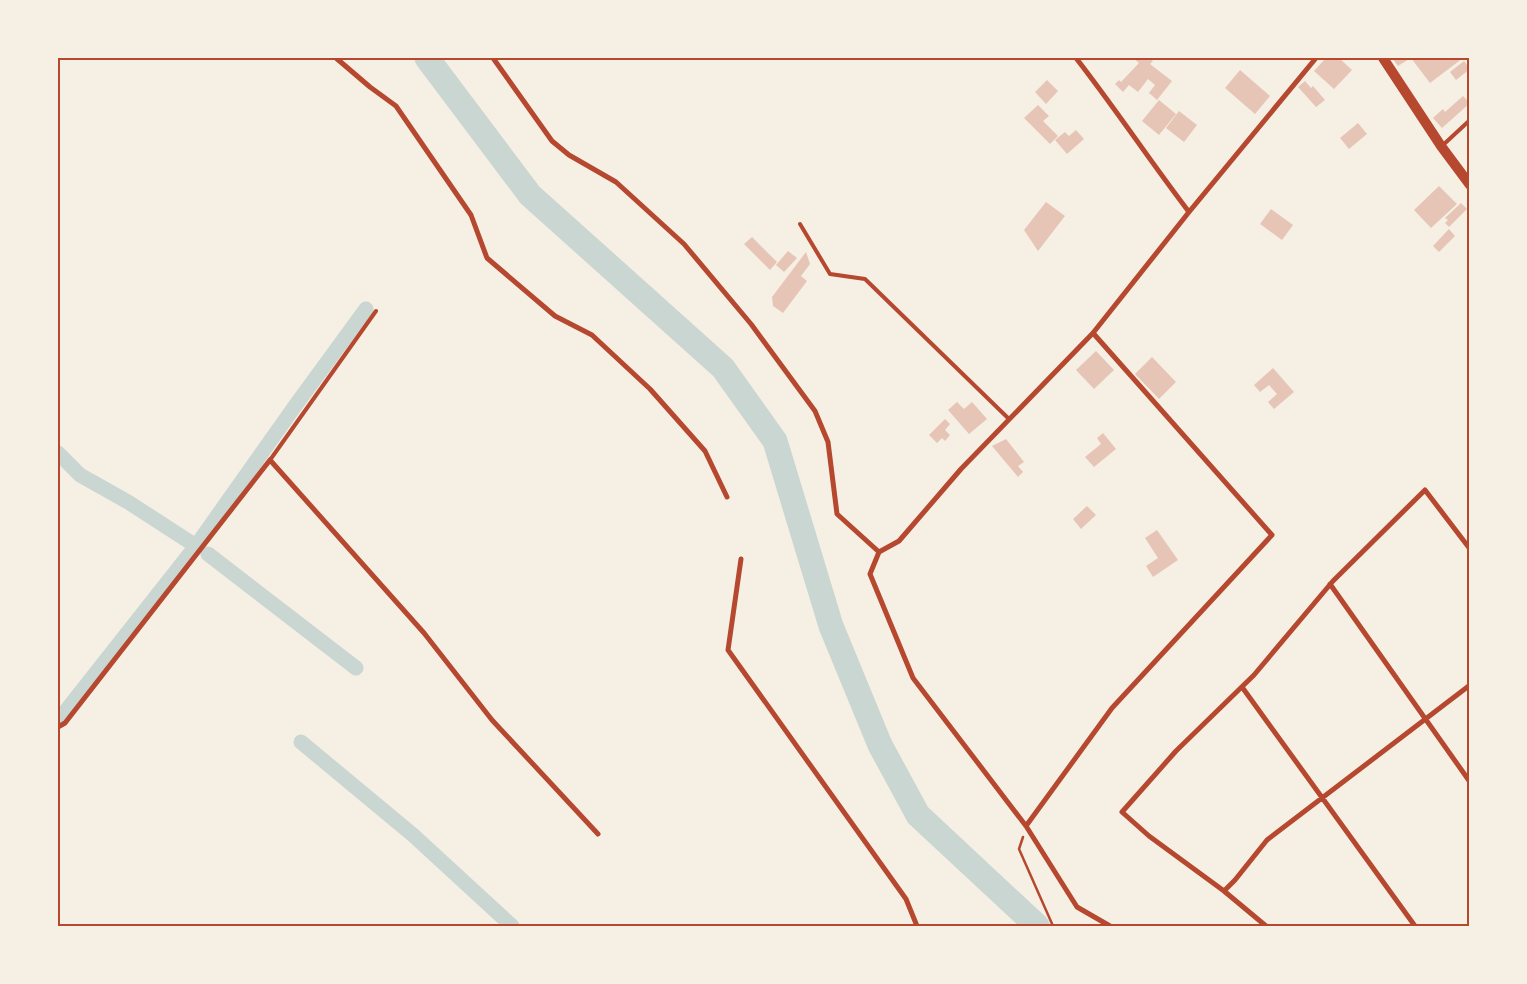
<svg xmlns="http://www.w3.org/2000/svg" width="1527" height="984" viewBox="0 0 1527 984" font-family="Commissioner,sans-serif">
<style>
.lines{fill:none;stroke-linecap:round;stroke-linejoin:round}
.canal{stroke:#c9d6d2;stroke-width:15}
.river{stroke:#c9d6d2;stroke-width:25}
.building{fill:#e6c5b7}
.path{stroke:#b5482f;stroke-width:2.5}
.service{stroke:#b5482f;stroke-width:4}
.minor{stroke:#b5482f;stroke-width:5}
.secondary{stroke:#b5482f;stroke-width:10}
.neatline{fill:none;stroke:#b5482f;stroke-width:2}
</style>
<rect width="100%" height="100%" fill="#f6efe4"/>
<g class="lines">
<path class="canal" d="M58 453 80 475 128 502 196 546
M208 554 356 668
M58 721 196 546 295 406 366 309
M301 742 413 835 512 926"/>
<path class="river" d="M427 58 530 195 723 368 775 441 831 626 880 745 918 815 1037 926"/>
</g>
<path class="building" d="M1133 58H1149L1153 61 1150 64 1172 81 1157 100 1149 93 1155 85 1148 79 1138 92 1129 85 1123 92 1115 84 1119 80 1121 82 1139 63Z
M1326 58H1339L1352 70 1334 89 1314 71Z
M1392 58H1408L1409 59 1398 66Z
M1411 58H1463L1430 83Z
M1464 61 1470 69 1456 80 1450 72Z
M1240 70 1270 96 1255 114 1225 88Z
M1047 80 1058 91 1046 104 1035 92Z
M1305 81 1311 88 1313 86 1325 100 1316 107 1298 87Z
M1463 96 1470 103 1442 128 1433 118 1443 109 1445 112Z
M1159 100 1176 114 1159 135 1142 121Z
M1038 105 1049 116 1043 121 1058 136 1050 144 1024 118Z
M1179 111 1197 125 1184 142 1166 128Z
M1358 123 1367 134 1349 149 1340 138Z
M1076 130 1084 139 1067 154 1055 140 1065 132 1069 136Z
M1439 186 1457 204 1431 228 1414 210Z
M1046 202 1065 216 1038 251 1024 230Z
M1461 203 1467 209 1449 227 1445 223 1448 220 1445 218Z
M1271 209 1293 225 1282 240 1260 224Z
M1449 229 1455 236 1439 252 1433 246Z
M752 237 777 262 770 270 744 244Z
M788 251 797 258 784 272 776 265Z
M806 252 810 264 801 276 807 281 783 313 773 306 772 297Z
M1096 351 1114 370 1094 389 1076 370Z
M1152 357 1176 382 1159 399 1135 374Z
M1273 368 1294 392 1274 409 1268 402 1277 394 1269 385 1260 392 1254 385Z
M957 402 964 409 972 402 987 419 969 434 948 410Z
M945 419 950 424 945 430 950 435 945 441 942 438 937 443 929 435Z
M1103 433 1116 449 1094 467 1085 457 1101 444 1097 438Z
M1006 439 1024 462 1018 466 1023 472 1018 477 992 446Z
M1087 506 1096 515 1081 529 1073 519Z
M1157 530 1178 560 1153 577 1146 566 1158 558 1145 538Z"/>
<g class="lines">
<path class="path" d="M1023 837 1019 849 1053 926"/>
<path class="service" d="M1443 145 1470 120
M800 224 830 274 865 279 1009 419
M270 460 376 311"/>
<path class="minor" d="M336 58 370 87 396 106 471 215 487 258 555 316 592 335 650 389 705 451 727 497
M493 58 552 141 569 155 616 182 684 244 751 324 815 411 828 442 837 514 879 552 899 541 961 469 1093 333 1189 212 1316 58
M1076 58C1115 108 1150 161 1189 212
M879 552 870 574 913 678 1026 826 1077 907 1110 926
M741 559 728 650 906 899 917 926
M1330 584 1470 782
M1242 687 1415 926
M58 727 65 723 270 460 424 633 492 720 598 834
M1026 826 1112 708 1272 535 1093 333
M1224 891 1235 880 1267 840 1470 685
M1266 926 1224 891 1149 836 1122 812 1176 751 1254 675 1333 581 1425 490 1470 549"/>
<path class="secondary" d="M1383 58 1441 146 1470 185"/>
</g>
<rect width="1527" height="984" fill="none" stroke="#f6efe4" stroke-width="118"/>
<rect x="59" y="59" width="1409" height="866" class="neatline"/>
</svg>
